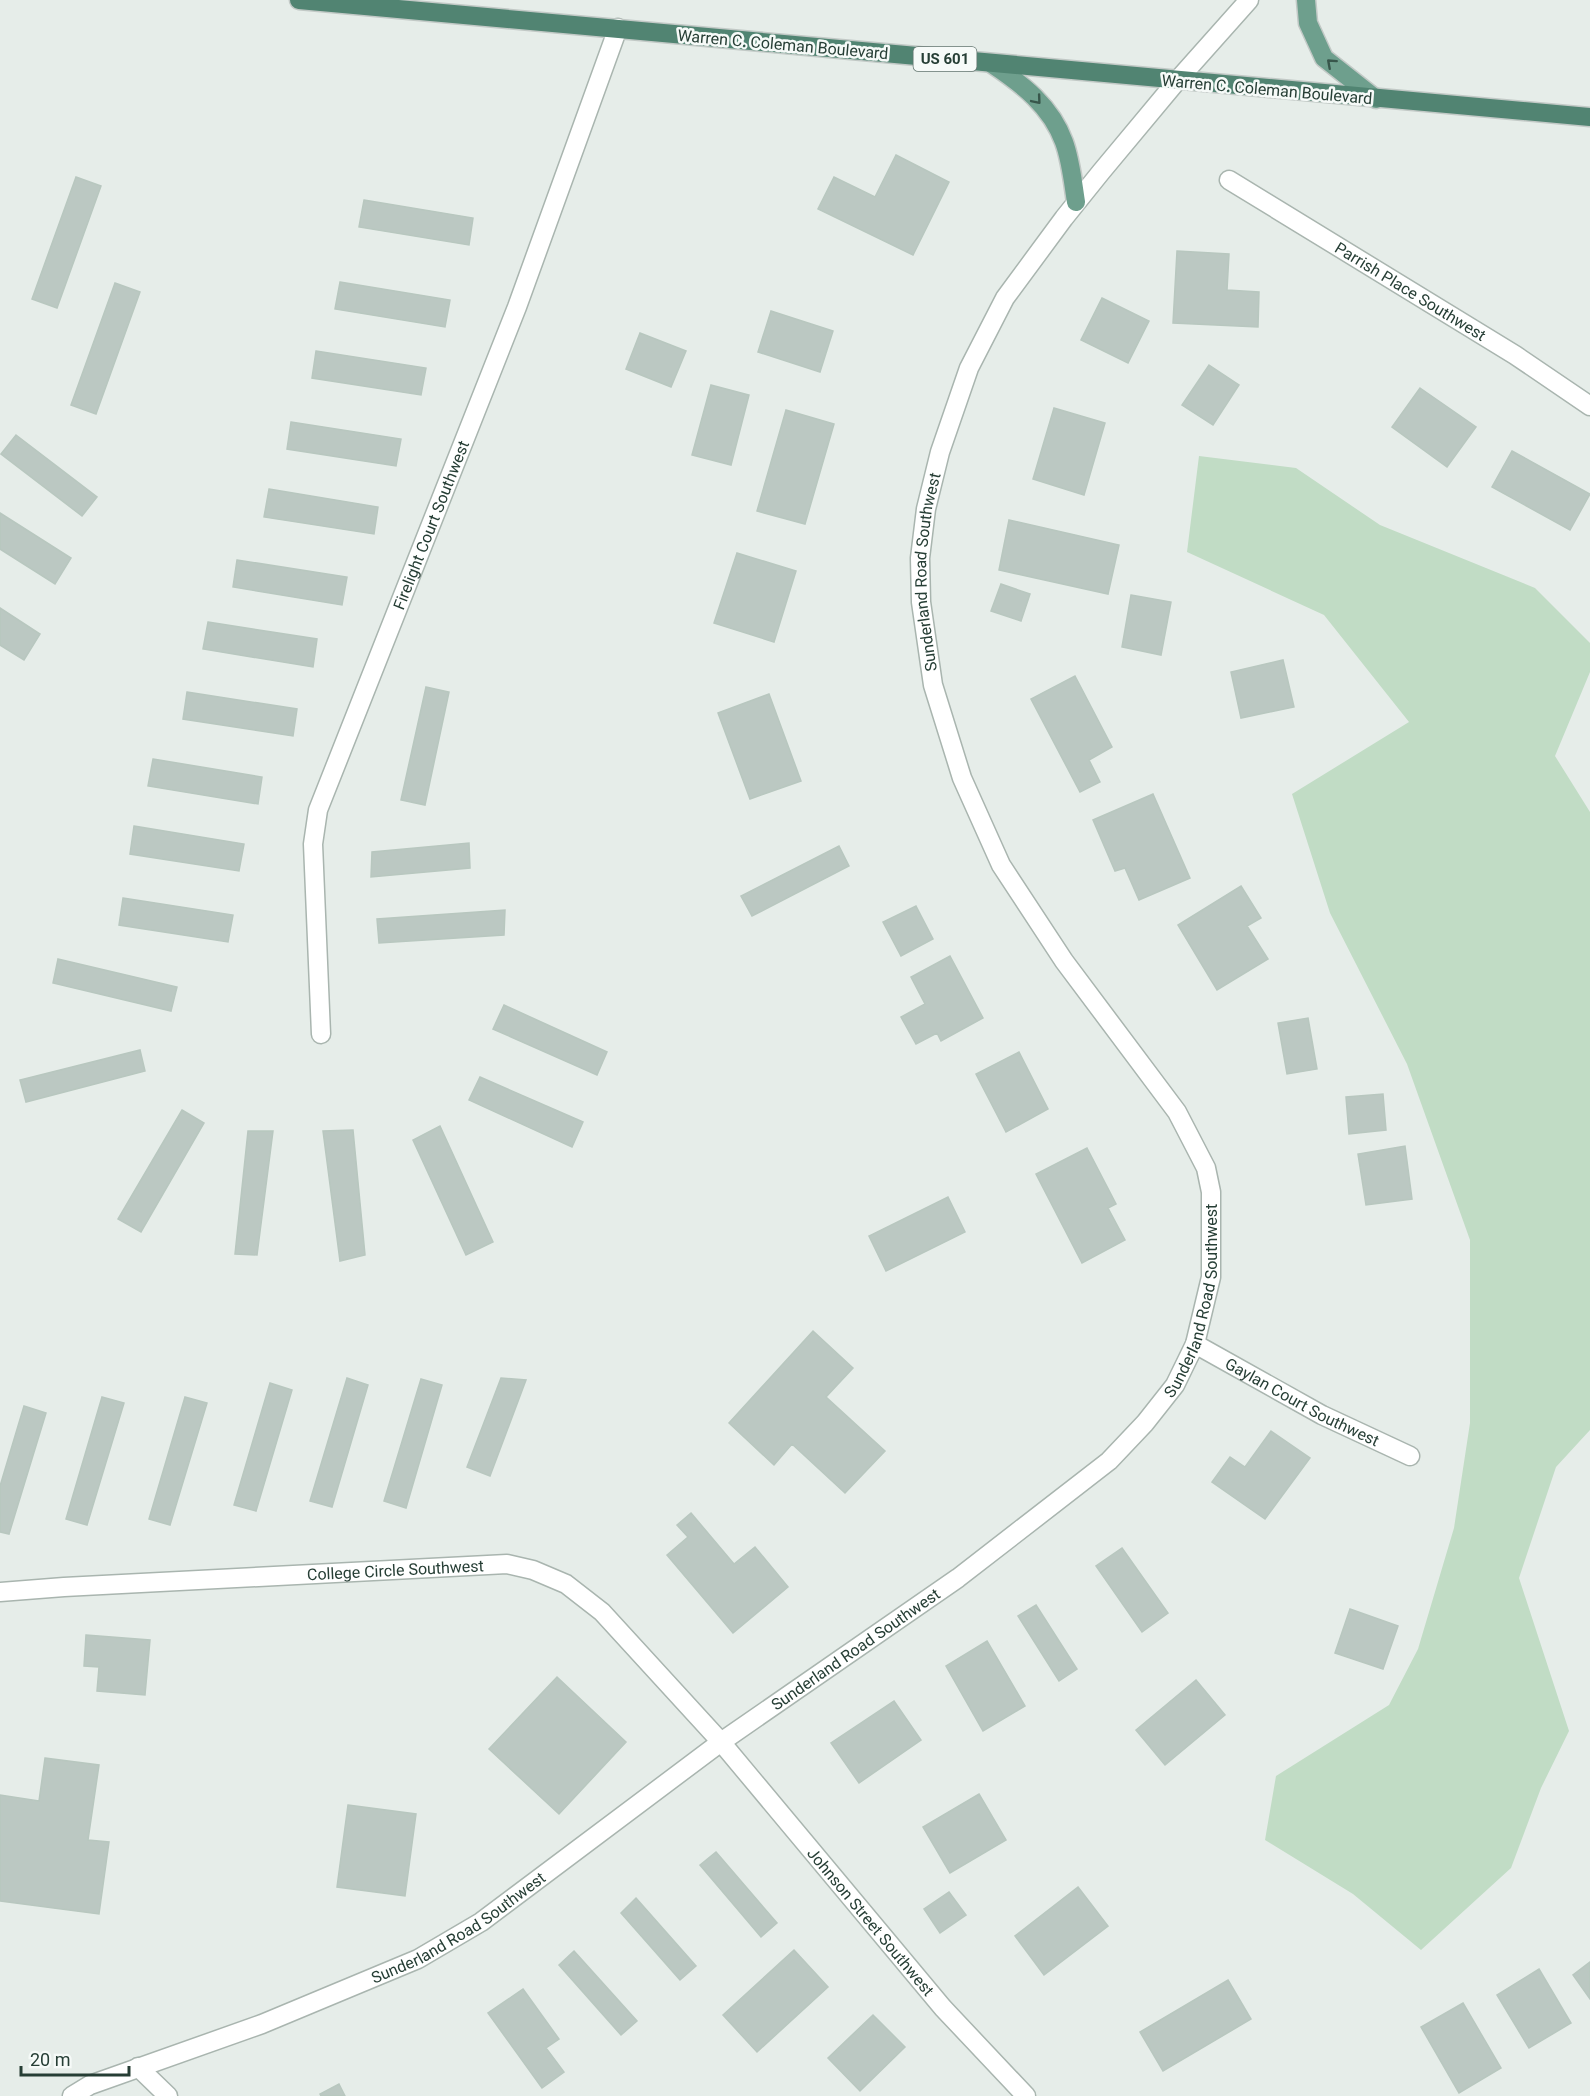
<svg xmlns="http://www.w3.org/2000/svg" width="1590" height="2096" viewBox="0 0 1590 2096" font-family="Roboto,sans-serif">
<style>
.green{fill:#c1dcc5}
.building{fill:#bbc8c2;stroke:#b8c7bf;stroke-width:1.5}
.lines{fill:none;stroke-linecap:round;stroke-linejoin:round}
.minor-casing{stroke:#a9b5af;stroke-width:21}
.primary-casing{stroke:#c2c9c6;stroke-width:21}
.trunk-casing{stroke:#c2c9c6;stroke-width:21}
.minor{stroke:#fff;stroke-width:18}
.primary{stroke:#6e9f8d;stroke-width:18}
.trunk{stroke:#518472;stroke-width:18}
.oneway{stroke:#38564b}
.labels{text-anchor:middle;stroke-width:5;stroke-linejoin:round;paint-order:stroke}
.shield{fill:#f6faf8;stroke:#647670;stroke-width:1.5}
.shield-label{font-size:15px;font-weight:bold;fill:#263e35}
.street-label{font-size:16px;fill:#263e35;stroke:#f6faf8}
</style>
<rect width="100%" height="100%" fill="#e6ede9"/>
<path class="green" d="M1199 456 1296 468 1380 525 1535 588 1590 643V672L1555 756 1590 812V1430L1556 1467 1519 1578 1569 1731 1541 1788 1511 1868 1421 1950 1353 1894 1265 1840 1276 1776 1389 1705 1418 1649 1454 1528 1470 1423V1240L1407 1064 1330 913 1292 794 1409 722 1324 615 1187 552Z"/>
<path class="building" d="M896 155 949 182 913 255 818 209 834 177 875 197Z
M76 177 101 186 57 308 32 299Z
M364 200 473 218 469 245 359 227Z
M1177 251 1229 254 1227 290 1259 292 1258 327 1173 323Z
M340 282 450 300 445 327 335 309Z
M115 283 140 292 96 414 71 405Z
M1102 298 1149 321 1128 363 1081 340Z
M771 311 833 331 820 372 758 352Z
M640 333 686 351 671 387 626 369Z
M316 351 426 368 421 395 312 378Z
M1209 365 1239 385 1213 425 1182 405Z
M711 385 749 395 731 465 692 455Z
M1420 388 1476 427 1447 467 1392 427Z
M1054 408 1105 423 1084 495 1033 479Z
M786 410 834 424 805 524 757 511Z
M291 422 401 439 396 466 287 449Z
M16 435 97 497 82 516 1 454Z
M1512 451 1590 494 1570 530 1492 487Z
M269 489 378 507 374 534 264 517Z
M0 513 71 558 55 584 0 549Z
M1009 520 1119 545 1108 594 999 570Z
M737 553 796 571 774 642 714 623Z
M237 560 347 577 342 605 233 587Z
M1001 584 1030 594 1021 621 991 611Z
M1131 595 1171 602 1161 655 1122 647Z
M0 608 40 634 24 660 0 645Z
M208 622 317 639 313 667 203 649Z
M1283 660 1294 707 1241 718 1231 672Z
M1075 676 1112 747 1089 760 1100 782 1080 792 1031 699Z
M426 687 449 692 425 805 401 800Z
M187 692 297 709 293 736 183 719Z
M769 694 801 781 750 799 718 713Z
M153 759 262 777 258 804 148 786Z
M1153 794 1190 878 1139 900 1125 868 1115 871 1093 820Z
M134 826 244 844 239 871 130 854Z
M469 843 470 868 371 877 372 852Z
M839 846 849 866 752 916 741 896Z
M1241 886 1261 918 1247 926 1268 959 1217 990 1178 925Z
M123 898 233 915 228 942 119 925Z
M916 906 933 939 901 956 883 922Z
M505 910 504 935 379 943 377 919Z
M950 956 983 1018 941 1041 937 1033 916 1044 901 1017 925 1004 911 977Z
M58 959 177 987 171 1011 53 983Z
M504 1005 607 1052 597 1075 493 1029Z
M1308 1018 1317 1069 1287 1074 1278 1023Z
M140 1050 145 1071 26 1102 20 1080Z
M1019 1052 1048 1109 1006 1132 976 1074Z
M480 1077 583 1122 572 1147 469 1100Z
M1383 1094 1386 1130 1349 1134 1346 1097Z
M182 1110 204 1123 141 1232 118 1219Z
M440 1126 493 1242 466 1255 413 1140Z
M353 1130 365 1255 340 1261 323 1131Z
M248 1131H273L257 1255 235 1254Z
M1405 1146 1412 1199 1366 1205 1358 1154Z
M1087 1148 1116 1204 1108 1208 1125 1240 1082 1263 1036 1174Z
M948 1197 965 1232 886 1271 869 1236Z
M813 1331 853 1368 826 1397 885 1451 845 1493 792 1444 774 1465 729 1423Z
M347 1378 368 1385 332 1507 310 1501Z
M501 1378 526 1380 490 1476 467 1467Z
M421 1379 442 1385 406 1508 384 1501Z
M270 1383 292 1390 256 1511 234 1505Z
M102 1397 124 1403 87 1525 66 1519Z
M185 1397 207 1403 170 1525 149 1519Z
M24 1406 46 1413 9 1534 0 1532V1486Z
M1271 1431 1310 1458 1265 1519 1212 1482 1230 1457 1245 1467Z
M691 1513 734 1564 755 1547 788 1587 733 1633 667 1555 688 1537 677 1525Z
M1122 1548 1168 1613 1142 1632 1096 1566Z
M1036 1605 1077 1669 1059 1681 1018 1616Z
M1350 1609 1398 1626 1383 1669 1335 1653Z
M86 1635 150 1640 145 1695 97 1691 99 1667 84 1666Z
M987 1641 1025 1706 983 1731 946 1666Z
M557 1677 626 1742 559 1814 489 1749Z
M1196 1680 1225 1715 1165 1765 1136 1730Z
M894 1701 921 1740 859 1783 831 1743Z
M45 1758 99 1765 88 1840 109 1842 99 1914 0 1901V1795L39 1801Z
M979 1794 1006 1840 950 1873 923 1827Z
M348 1805 416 1814 405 1896 337 1887Z
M716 1852 777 1923 761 1937 700 1865Z
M1078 1887 1108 1926 1044 1975 1015 1936Z
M949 1892 966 1915 940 1933 924 1909Z
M636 1898 696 1966 680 1980 621 1913Z
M794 1950 828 1987 757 2052 723 2015Z
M574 1951 637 2021 621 2035 559 1965Z
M1590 1962V1999L1573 1975Z
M1539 1969 1571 2023 1529 2048 1497 1995Z
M1228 1980 1251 2019 1163 2071 1140 2032Z
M523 1989 559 2039 546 2048 564 2072 542 2088 488 2013Z
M1463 2003 1501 2068 1459 2093 1421 2027Z
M873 2015 905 2047 860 2091 828 2058Z
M339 2084 345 2096H321L320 2094Z"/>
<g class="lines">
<g class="minor-casing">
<g id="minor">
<path id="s1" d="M1229 180 1515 355 1590 406"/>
<path id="s2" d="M321 1034 313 844 318 810 517 307 618 28"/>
<path id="s3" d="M1195 1344 1322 1415 1410 1456"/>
<path id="s4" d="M0 1592 64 1587 507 1564 533 1570 566 1584 602 1612 721 1742 943 2008 1026 2096"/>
<path d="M138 2067 168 2096"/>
<path id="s5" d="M72 2096 90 2085 262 2024 418 1959 481 1922 721 1742 958 1578 1109 1461 1145 1423 1175 1385 1195 1344 1211 1277V1192L1206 1168 1177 1112 1064 961 1001 865 962 778 933 685 921 602 920 558 926 509 940 452 969 368 1005 298 1064 218 1101 172 1176 82 1249 0"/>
</g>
</g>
<g class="primary-casing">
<path id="primary" d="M1306 0 1308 23 1324 58 1376 99
M992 64C1022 84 1051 106 1064 142 1071 161 1073 183 1076 202"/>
</g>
<g class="trunk-casing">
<path id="trunk" d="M299 0C730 38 1160 80 1590 117"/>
</g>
<use href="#minor" class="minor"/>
<use href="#primary" class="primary"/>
<use href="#trunk" class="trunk"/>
</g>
<defs><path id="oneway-chevron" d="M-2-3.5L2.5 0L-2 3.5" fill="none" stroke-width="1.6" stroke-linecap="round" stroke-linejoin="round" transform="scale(1.5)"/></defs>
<g class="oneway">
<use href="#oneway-chevron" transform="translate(1331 63) rotate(-138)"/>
<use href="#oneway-chevron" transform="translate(1037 100) rotate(50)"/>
</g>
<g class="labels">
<rect class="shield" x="913.5" y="47" width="63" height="24" rx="4.5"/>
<g class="shield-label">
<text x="945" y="64">US 601</text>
</g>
<g class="street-label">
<text transform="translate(783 44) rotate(5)" y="6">Warren C. Coleman Boulevard</text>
<text transform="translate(1267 89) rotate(5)" y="6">Warren C. Coleman Boulevard</text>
<text dy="6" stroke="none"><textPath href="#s1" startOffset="213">Parrish Place Southwest</textPath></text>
<text dy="6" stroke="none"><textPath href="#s2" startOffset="531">Firelight Court Southwest</textPath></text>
<text dy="6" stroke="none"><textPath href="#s5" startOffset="2223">Sunderland Road Southwest</textPath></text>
<text dy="6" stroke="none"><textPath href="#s5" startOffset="1413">Sunderland Road Southwest</textPath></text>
<text dy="6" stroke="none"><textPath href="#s3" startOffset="122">Gaylan Court Southwest</textPath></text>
<text dy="6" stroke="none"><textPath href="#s4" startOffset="396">College Circle Southwest</textPath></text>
<text dy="6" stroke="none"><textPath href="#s5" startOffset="909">Sunderland Road Southwest</textPath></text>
<text dy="6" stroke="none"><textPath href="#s4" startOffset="1026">Johnson Street Southwest</textPath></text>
<text dy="6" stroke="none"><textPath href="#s5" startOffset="423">Sunderland Road Southwest</textPath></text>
</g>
</g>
<path d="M21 2066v9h108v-9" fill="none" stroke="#263e35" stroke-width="3"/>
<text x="30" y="2066" font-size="18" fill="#263e35" stroke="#f6faf8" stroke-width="4.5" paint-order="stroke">20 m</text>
</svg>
